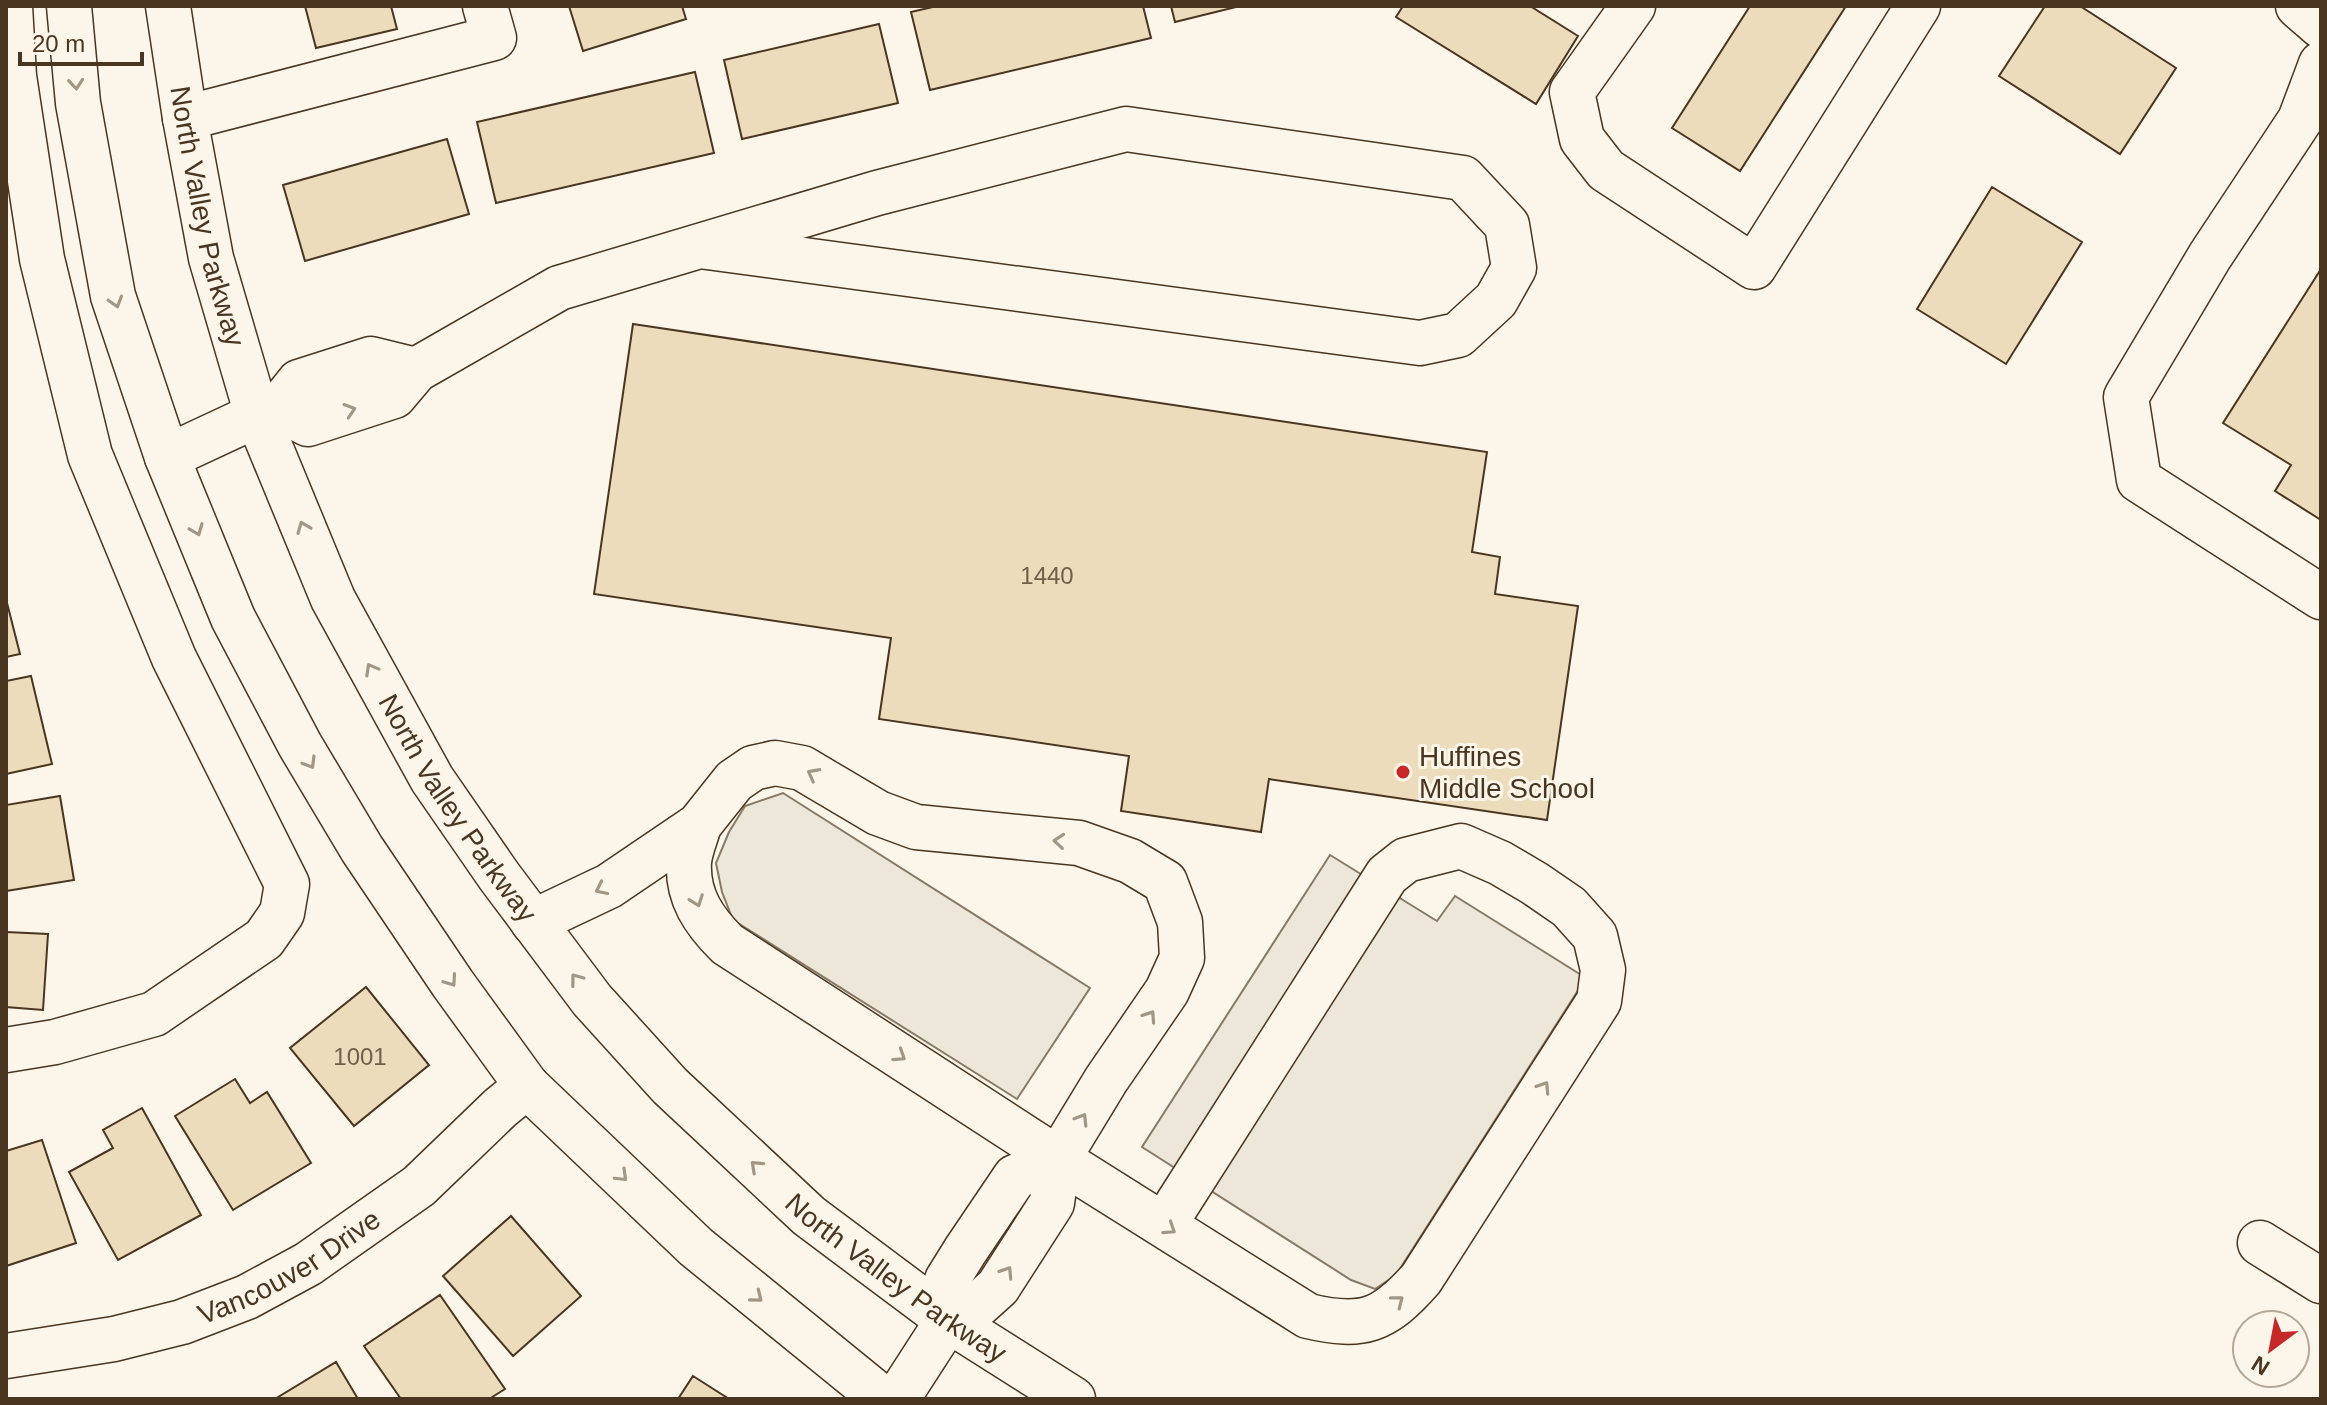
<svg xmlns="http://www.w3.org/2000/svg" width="2327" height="1405" viewBox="0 0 2327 1405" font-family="Helvetica,sans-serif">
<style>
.parking{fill:#ede7d9;stroke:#887966;stroke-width:2}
.building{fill:#ecdcbc;stroke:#4a3520;stroke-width:2}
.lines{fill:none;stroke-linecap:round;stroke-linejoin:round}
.minor-casing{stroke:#4a3520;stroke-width:47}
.minor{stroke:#fbf6e9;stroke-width:44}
.oneway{stroke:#a29684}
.poi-dot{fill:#c62828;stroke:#fbf6e9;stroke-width:3}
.labels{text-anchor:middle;stroke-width:6;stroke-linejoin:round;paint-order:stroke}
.number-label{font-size:24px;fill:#725f47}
.street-label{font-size:28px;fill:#4a3520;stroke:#fbf6e9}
.poi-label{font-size:28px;fill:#4a3520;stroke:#fbf6e9;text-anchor:start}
</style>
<rect width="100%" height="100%" fill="#fbf6e9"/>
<path class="parking" d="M783 793 1090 988 1017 1099 733 920 722 892 716 863 729 832 745 806Z
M1330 855 1437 921 1455 896 1586 978 1396 1275 1375 1289 1351 1280 1142 1147Z"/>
<path class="building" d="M305 6H391L397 29 316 48Z
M569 6H682L686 19 583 51Z
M937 6H1143L1151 38 930 90 911 12Z
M1171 6H1240L1175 22Z
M1403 6H1530L1578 36 1536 104 1396 17Z
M1750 6H1846L1740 171 1672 128Z
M2045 6H2080L2176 68 2120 154 1999 76Z
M879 24 898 103 742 139 724 60Z
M695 72 714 153 496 203 477 122Z
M447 139 469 214 305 261 283 185Z
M1992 187 2082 242 2006 364 1917 309Z
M2321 269V520L2275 491 2291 465 2223 423Z
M633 324 1487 452 1472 552 1500 557 1495 594 1578 606 1547 820 1269 779 1261 832 1121 811 1129 756 879 719 891 638 594 594Z
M6 599 20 654 6 657Z
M31 676 52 764 6 774V681Z
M60 796 74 880 6 891V805Z
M6 932 48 934 43 1010 6 1007Z
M366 987 429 1065 354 1126 290 1048Z
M235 1079 250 1103 267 1092 311 1163 233 1210 175 1116Z
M142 1108 201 1215 118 1260 69 1172 113 1148 103 1130Z
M42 1140 76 1243 6 1266V1151Z
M511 1216 581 1296 513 1356 443 1276Z
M440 1295 505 1389 489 1399H401L364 1346Z
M336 1362 358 1399H275Z
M693 1376 729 1399H678Z"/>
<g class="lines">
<g class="minor-casing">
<g id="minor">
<path d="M69 6 78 103 113 296 167 457 233 618 300 745 362 849 453 984 527 1086 696 1247 883 1399"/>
<path id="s1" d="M168 6 185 118 211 258 257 415 333 599 432 779 499 876 592 1000 670 1086 809 1216 948 1320 1073 1399"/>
<path d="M1633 6 1572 92 1582 139 1606 170 1754 267 1918 6"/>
<path d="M2298 6 2321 26"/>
<path d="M2321 64 2300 120 2210 256 2126 397 2139 480 2321 597"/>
<path d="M185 118 494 38 485 6"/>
<path d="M278 408 308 424 394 396 416 370 559 288 877 193 1126 129 1463 178 1507 225 1514 268 1496 300 1458 335 1420 343 700 246"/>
<path d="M167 457 257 415 278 408 299 382 371 359 416 370"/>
<path d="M699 825C696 837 690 850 689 862 687 897 704 921 727 944L1058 1159"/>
<path d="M533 922 609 886 699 825 734 781 753 768 775 763 802 768 878 813 916 827 1079 843 1130 861 1165 882 1180 922 1182 958 1167 991 1106 1080 1058 1159 1015 1177 965 1251 947 1280 948 1320"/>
<path d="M6 1050 55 1042 154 1014 264 939 282 913 287 884 174 658 90 455 42 259 14 76 10 6"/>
<path d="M2260 1243 2321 1281"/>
<path d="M948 1320 978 1305 998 1287 1052 1203 1058 1159 1308 1316C1363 1329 1384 1321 1421 1279L1599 1001 1603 970 1595 936 1569 907 1534 883 1500 863 1461 846 1406 860 1387 875 1164 1225"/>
<path id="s2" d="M6 1356 114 1339 182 1322 247 1297 308 1264 419 1186 500 1108 527 1086"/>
<path d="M897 1399 948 1320"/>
</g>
</g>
<use href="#minor" class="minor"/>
</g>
<defs><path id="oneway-chevron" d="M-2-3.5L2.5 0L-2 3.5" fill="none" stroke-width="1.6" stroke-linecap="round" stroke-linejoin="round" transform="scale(2)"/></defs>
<g class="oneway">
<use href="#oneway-chevron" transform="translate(76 84) rotate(85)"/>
<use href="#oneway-chevron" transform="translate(116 302) rotate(73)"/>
<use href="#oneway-chevron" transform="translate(350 410) rotate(-18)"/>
<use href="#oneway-chevron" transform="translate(303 527) rotate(-112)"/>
<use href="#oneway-chevron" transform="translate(197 530) rotate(68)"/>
<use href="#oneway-chevron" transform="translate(371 669) rotate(-119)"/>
<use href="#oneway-chevron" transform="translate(310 763) rotate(59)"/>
<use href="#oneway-chevron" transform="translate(813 774) rotate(-152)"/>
<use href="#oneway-chevron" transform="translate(1059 841) rotate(-175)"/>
<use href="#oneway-chevron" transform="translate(601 889) rotate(154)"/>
<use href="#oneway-chevron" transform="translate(697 901) rotate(70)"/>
<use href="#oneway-chevron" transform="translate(576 979) rotate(-127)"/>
<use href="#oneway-chevron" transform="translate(451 981) rotate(55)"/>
<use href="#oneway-chevron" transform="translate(1150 1016) rotate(-56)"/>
<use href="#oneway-chevron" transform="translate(900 1056) rotate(33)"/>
<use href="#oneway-chevron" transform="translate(1544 1087) rotate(-57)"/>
<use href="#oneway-chevron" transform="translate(1082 1119) rotate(-58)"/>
<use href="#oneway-chevron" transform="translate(756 1166) rotate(-137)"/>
<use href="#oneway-chevron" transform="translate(622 1176) rotate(44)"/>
<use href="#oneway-chevron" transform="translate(1170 1229) rotate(33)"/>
<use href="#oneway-chevron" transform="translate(1007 1272) rotate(-57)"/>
<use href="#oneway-chevron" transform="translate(757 1297) rotate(39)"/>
<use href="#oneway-chevron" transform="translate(1398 1301) rotate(-38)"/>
</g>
<circle class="poi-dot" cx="1403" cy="772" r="8"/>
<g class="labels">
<g class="number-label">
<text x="1047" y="584">1440</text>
<text x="360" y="1065">1001</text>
</g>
<g class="street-label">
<text dy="10" stroke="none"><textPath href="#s1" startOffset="214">North Valley Parkway</textPath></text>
<text dy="10" stroke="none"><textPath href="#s1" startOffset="862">North Valley Parkway</textPath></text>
<text dy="10" stroke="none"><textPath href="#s2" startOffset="300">Vancouver Drive</textPath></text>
<text dy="10" stroke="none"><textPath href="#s1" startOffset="1510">North Valley Parkway</textPath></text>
</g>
<g class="poi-label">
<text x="1419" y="766">Huffines<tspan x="1419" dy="32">Middle School</tspan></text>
</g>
</g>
<rect width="2327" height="1405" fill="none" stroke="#4a3520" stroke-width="16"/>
<g transform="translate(2271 1349) rotate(212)"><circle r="38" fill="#fbf6e9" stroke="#b4a999" stroke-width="2"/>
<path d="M0-6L14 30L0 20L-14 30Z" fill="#c62828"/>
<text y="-12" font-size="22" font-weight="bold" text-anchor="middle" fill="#4a3520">N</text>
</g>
<path d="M20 52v12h122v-12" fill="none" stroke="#4a3520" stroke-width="4"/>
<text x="32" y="52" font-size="24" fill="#4a3520" stroke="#fbf6e9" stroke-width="6" paint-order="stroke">20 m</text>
</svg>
